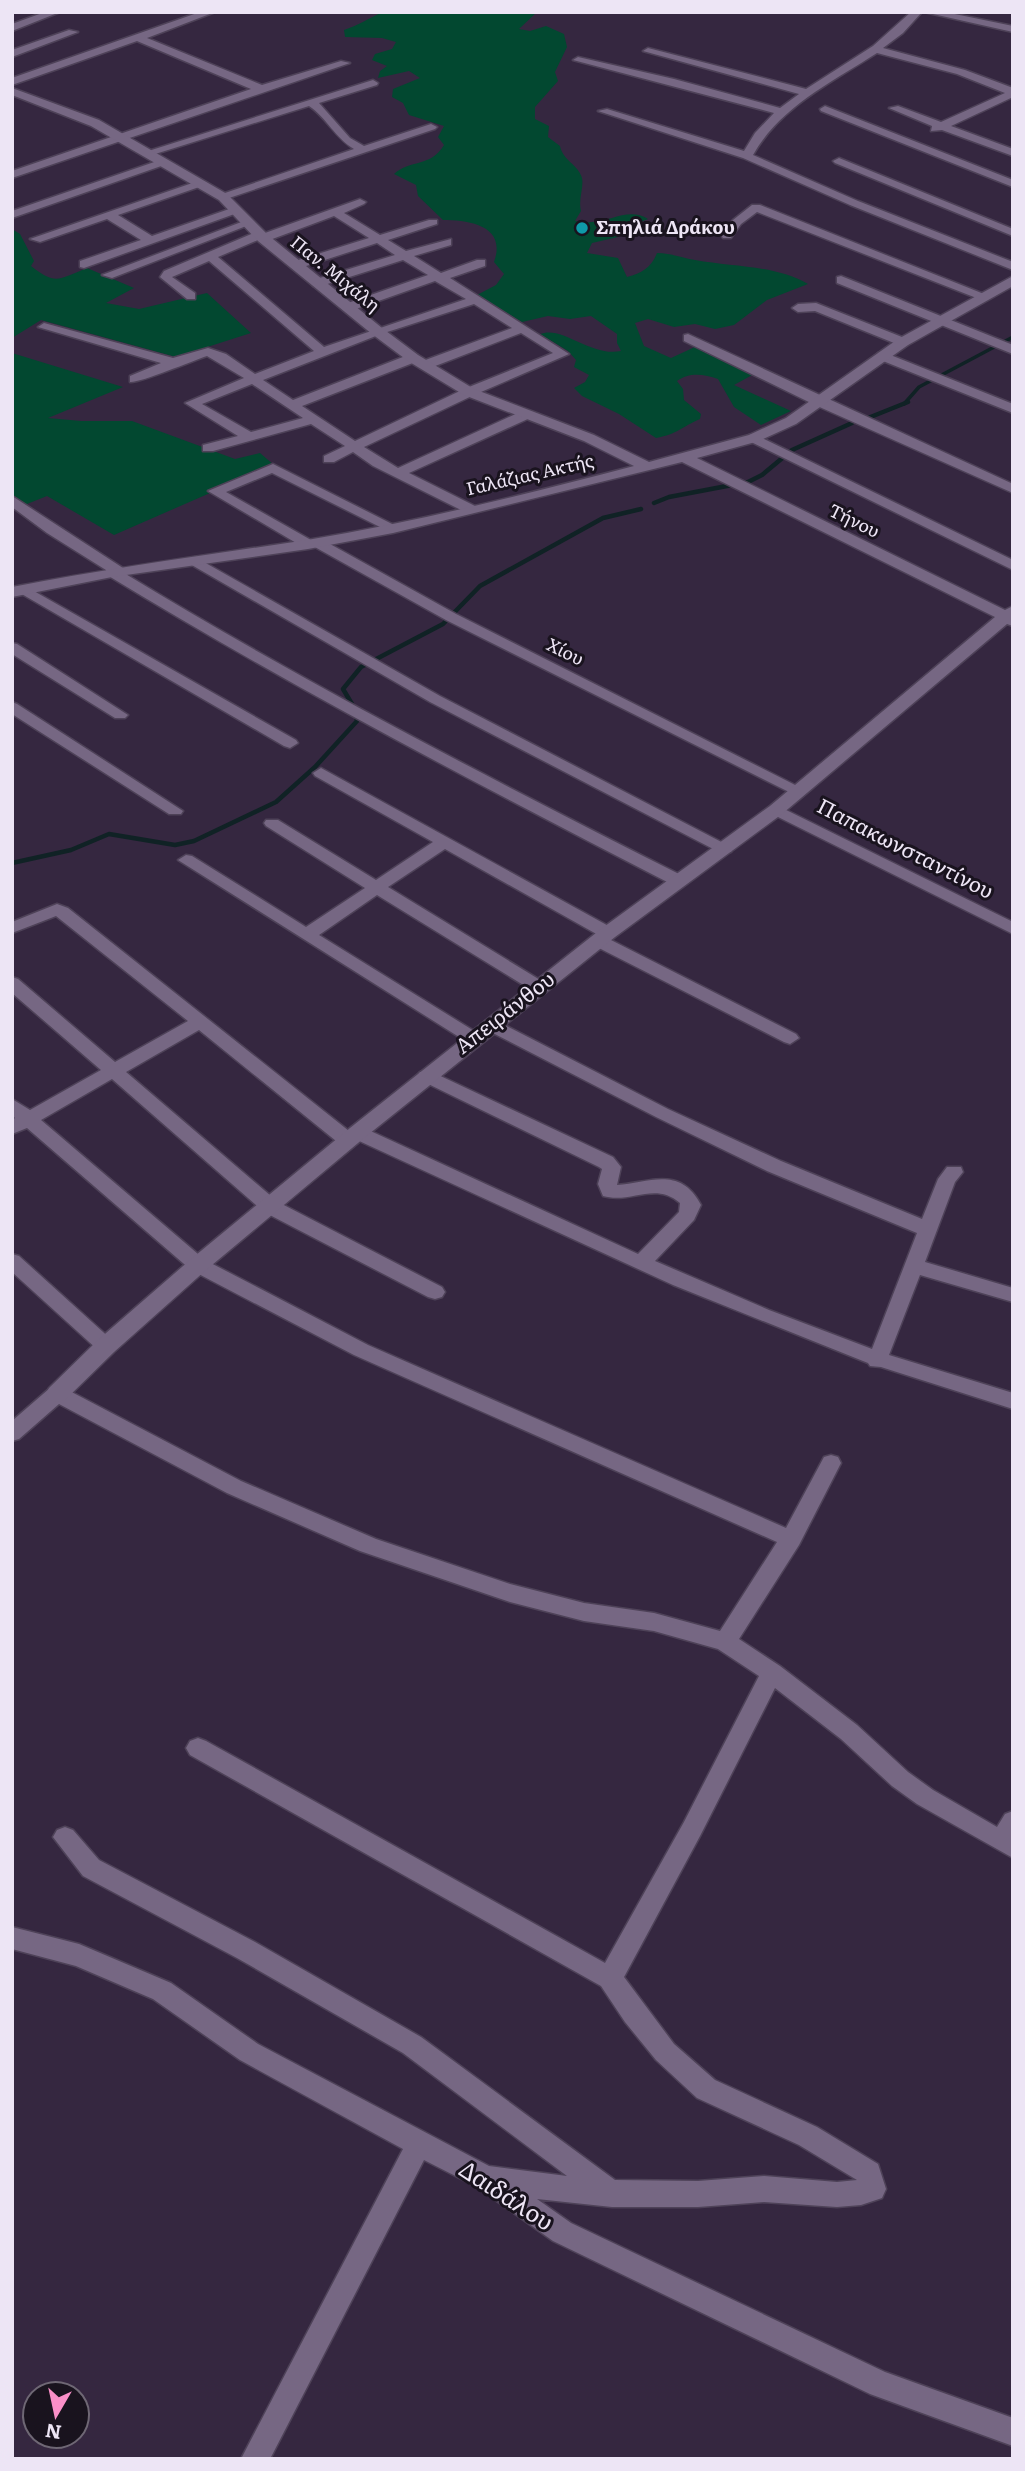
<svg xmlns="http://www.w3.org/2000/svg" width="1025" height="2471" viewBox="0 0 1025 2471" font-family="Literata,serif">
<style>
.green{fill:#024830}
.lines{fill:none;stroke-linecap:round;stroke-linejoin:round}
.stream-far1{stroke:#102225;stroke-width:3.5}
.stream{stroke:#102225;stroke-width:4.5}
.street-casing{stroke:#4e4258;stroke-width:3}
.secondary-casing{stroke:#4e4258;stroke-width:3}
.street{fill:#766783;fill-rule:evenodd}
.secondary{fill:#766783;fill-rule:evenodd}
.culture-dot{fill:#0f9aa8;stroke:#19131e;stroke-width:2.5}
.labels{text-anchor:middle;stroke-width:6;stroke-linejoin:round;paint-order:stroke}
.far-poi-label{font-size:18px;font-weight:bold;fill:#ede5f5;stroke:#19131e;text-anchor:start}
.far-street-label{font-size:18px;fill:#ede5f5;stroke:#19131e}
.street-label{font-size:21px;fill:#ede5f5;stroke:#19131e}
.near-street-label{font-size:24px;fill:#ede5f5;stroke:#19131e}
</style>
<rect width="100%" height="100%" fill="#352740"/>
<path class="green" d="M383 12H537L519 29 530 31 546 26 564 34 567 47 555 72 558 81 535 107V119L549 126 548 137 560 146C563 161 578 164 582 178 584 188 578 199 581 211L575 221C581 222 587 223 592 222 611 221 630 207 648 219L628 227 618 237 592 243 587 253 618 258 627 277C642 273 651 268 657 253 671 253 682 258 695 260 733 267 775 265 808 284L767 300 734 325 715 329 695 324 674 327 648 319 635 323 644 346 671 358 697 346 754 374 734 385 791 411 761 425 734 407 718 379C704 374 689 372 677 381L683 389 684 400 701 414 700 419C681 427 678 434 656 438L619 414 582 396 574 388 585 382 589 375 574 367 576 360 568 351 540 334C563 325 590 357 621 351L617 343V334L591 316 570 319 548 316 522 322 477 295 496 285 504 274 494 262C507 226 470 220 443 220L418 196 416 185 394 174C410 159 430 168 444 145L438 137 444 126 409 115 403 103 392 97 393 89 420 78 409 71 378 78 380 71 387 66 372 60 375 54 392 49 396 42 382 38 345 37 344 30C359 25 369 18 383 12Z
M12 229 20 234 34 261 31 266C56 286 59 279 87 268L134 288 106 303 139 309 207 293 251 333 176 357 41 320 12 338Z
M12 353 123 387 48 418 81 421H132L235 459 260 453 274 465 114 535 47 496 12 510Z"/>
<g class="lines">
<path class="stream-far1" d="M904 404 919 387 1013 337"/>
<path class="stream" d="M868 418 908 402
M654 503 669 497 748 482 762 475 792 450 852 423
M12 863 71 850 109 834 175 845 194 841 276 802 315 767 357 721 355 709 343 689 361 667 443 624 480 586 603 518 641 509"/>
<g class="street-casing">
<path id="street" d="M45 12H60L12 31V24Z
M200 12H215L147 38 262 85 341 61 350 63 12 178V171L251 89 137 41 12 85V78Z
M911 12H922L903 33 883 48 965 70 1013 88V97L951 126 1013 149V156L942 130 931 131 932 126 889 108 898 106 941 122 1005 93 957 74 877 53C832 82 780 107 753 155L858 201 1013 262V270L850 205 743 158 598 111 607 109 744 151 755 133 774 113 573 60 578 57 674 79 780 108 799 94 643 51 648 48 806 89 873 46Z
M924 12H945L1013 26V32Z
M69 30 78 32 12 57V50Z
M373 80 378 83 377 85 319 103 350 138 364 146 431 124 437 127 435 129 223 200 217 197 219 195 354 149C335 138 327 118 309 106L152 155 142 153Z
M825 106 1013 180V187L821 111 820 109Z
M839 158 1013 229V236L835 163 833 161Z
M163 159 167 160V164L12 218V211Z
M201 180 207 183 205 185 118 215 152 236 232 208H240V212L84 268 80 267V261L141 240 107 219 40 242 30 239Z
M360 199 366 202 364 204 344 213 380 235 429 220H437V224L388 240 406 251 451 239V245L414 256 441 273 477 260H485V266L450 278 569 354 474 395 364 447 398 468 520 412H530V418L409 473 475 506V512H465L373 466 353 452 334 462H324V456L345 446 311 424 213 451H203V445L238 436 185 403 244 378 207 356C192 361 140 383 130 382V376L161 363 38 327 44 323 173 358 208 348 226 354 255 374 314 351 209 261 172 277 195 293V299H187L160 277 164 271 256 232 265 233ZM334 216 369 238 292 262V268H300L377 243 395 255 313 280V286H321L403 260 428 275 345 304V310H353L435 281 466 299 324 347 218 257 258 240 267 241ZM474 304 512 328 420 362V368H430L521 333 553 353 464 389 355 441 302 406 418 361V355H408L293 400 263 380 381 334ZM252 384 303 418 251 432 202 404Z
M752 205H760L989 296 979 299 757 212 741 224 731 238H723L721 235 733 220Z
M244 221 254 223 112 278 102 275Z
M841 276 1013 345V354L837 283V277Z
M816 303 907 339 909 342 903 346 899 345 815 311 798 312 792 308 798 304Z
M688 334 1013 484V493L815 405 684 341V335Z
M883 352 1013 404V413L878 359V353Z
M754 434 1013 560V570L749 441V435Z
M273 464 400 528 393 532 388 531 272 473 226 492 311 540 321 539 456 614 807 791 799 796 793 794 446 620 313 546 303 547 208 491Z
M12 496 123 568 124 573C306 684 495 781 685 877L687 881 685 885H673C481 786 291 687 107 575L106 570 47 533 12 507Z
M195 557 440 696 733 848 731 852H719L430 702 190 564 188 561Z
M25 586 296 740 298 743 290 748 284 746 20 593 18 590 20 587Z
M12 643 17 644 128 715 125 718H115L12 654Z
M12 702 17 704 183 811 181 814H169L12 714Z
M321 768 614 929 617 933 614 937 607 938 796 1034 799 1038 790 1044 784 1042 593 945 590 941 593 937 600 936 445 849 388 887 545 983 548 987 545 991H533L377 895 319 935 479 1034 482 1038 473 1044 467 1042 178 860 186 855 192 856 306 927 365 888 266 826 264 823 266 820H278L376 880 433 842 315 776 313 773Z
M776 805 1013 922V934L770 813 768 810Z
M57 904 68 908 349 1131 357 1127 364 1128 638 1254 679 1212 680 1203C655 1181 631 1204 603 1196L598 1184 602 1169 599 1167 420 1080 417 1076 420 1072H432L613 1157 621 1167 617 1185C649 1183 680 1165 701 1205L694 1220 655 1261 769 1310 872 1349 917 1233 767 1171 656 1117 485 1029 482 1025 485 1021H497L668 1109 781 1161 922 1219 938 1179 947 1167H961L963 1172 955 1182 925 1262 1013 1288V1302L920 1275 889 1355 1013 1393V1409L881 1367 870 1366 868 1363 673 1285 357 1140 348 1146 341 1145 199 1030 126 1072 278 1202 442 1287 445 1292 442 1297 435 1299 428 1297 264 1212 112 1079 41 1120 205 1260 368 1345 786 1528 824 1457 831 1455 838 1457 841 1463 799 1545 739 1639 780 1666 857 1725 908 1772 933 1790 997 1827 1005 1814 1013 1811V1858L917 1804 892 1786 841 1739 775 1688 700 1836 624 1977 674 2044 715 2080 817 2127 878 2164 886 2189 882 2198 861 2205 837 2207 764 2202 698 2207H612L537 2199 571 2223 885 2372 1013 2418V2446L870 2394 553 2241 477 2187 424 2160 270 2459H241L403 2149 240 2060 153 1999 76 1966 12 1949V1927L79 1944 171 1983 258 2044 489 2166 567 2176 403 2053 237 1958 83 1876 53 1837 57 1830 65 1827 73 1830 99 1860 255 1942 421 2037 615 2180 698 2181 764 2176 837 2182 857 2180 799 2145 697 2098 656 2060 625 2022 601 1986 190 1755 186 1748 190 1741 198 1738 206 1741 605 1963 684 1822 759 1676 718 1649 654 1631 584 1621 510 1602 360 1551 227 1493 59 1404 19 1439 12 1441V1421L50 1388 57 1386 64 1388 241 1481 376 1539 510 1584 584 1603 654 1613 720 1631 777 1542 354 1355 191 1270 27 1128 12 1134V1120L15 1118 12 1115V1099L30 1110 101 1070 12 993V977L18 979 115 1062 188 1021 56 916 12 933V922Z
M12 1254 19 1256 113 1341 116 1346 113 1351 106 1354 99 1351 12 1272Z"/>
</g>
<g class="secondary-casing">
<path id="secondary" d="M12 88 99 120 227 194 268 235 382 328 418 355 474 389 594 435 649 462 749 435 786 418 898 339 1013 276V286L908 345 796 424 759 441 697 458 1005 610 1013 606V626L1007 624 782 814 615 937 364 1138 206 1270 114 1352 65 1400 57 1402 49 1400 46 1394 49 1388 98 1340 190 1260 350 1128 601 929 770 806 995 617 682 462 393 533 308 549 112 577 12 597V587C110 568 208 555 307 540 417 522 526 494 634 466L584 441 464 395 408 361 372 334 258 241 219 200 91 126 12 95Z"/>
</g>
<use href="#street" class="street"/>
<use href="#secondary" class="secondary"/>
</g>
<circle class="culture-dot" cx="582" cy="228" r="7"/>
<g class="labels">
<g class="far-poi-label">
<text x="596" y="234">Σπηλιά Δράκου</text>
</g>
<g class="far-street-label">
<text transform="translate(335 274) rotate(39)" y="6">Παν. Μιχάλη</text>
<text transform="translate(530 475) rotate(-13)" y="6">Γαλάζιας Ακτής</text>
<text transform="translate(854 521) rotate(26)" y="6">Τήνου</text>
<text transform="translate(565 652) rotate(26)" y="6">Χίου</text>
</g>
<g class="street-label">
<text transform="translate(905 849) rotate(27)" y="7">Παπακωνσταντίνου</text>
<text transform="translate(505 1013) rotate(-38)" y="7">Απειράνθου</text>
</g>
<g class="near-street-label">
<text transform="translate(506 2196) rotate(33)" y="8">Δαιδάλου</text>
</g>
</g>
<rect width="1025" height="2471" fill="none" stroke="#ede5f5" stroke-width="28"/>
<g transform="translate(56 2415) rotate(189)"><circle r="33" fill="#19131e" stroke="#6e6774" stroke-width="2"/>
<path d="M0-5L12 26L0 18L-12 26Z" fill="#fa8fc8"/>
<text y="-10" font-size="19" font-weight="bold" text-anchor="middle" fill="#ede5f5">N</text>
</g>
</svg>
